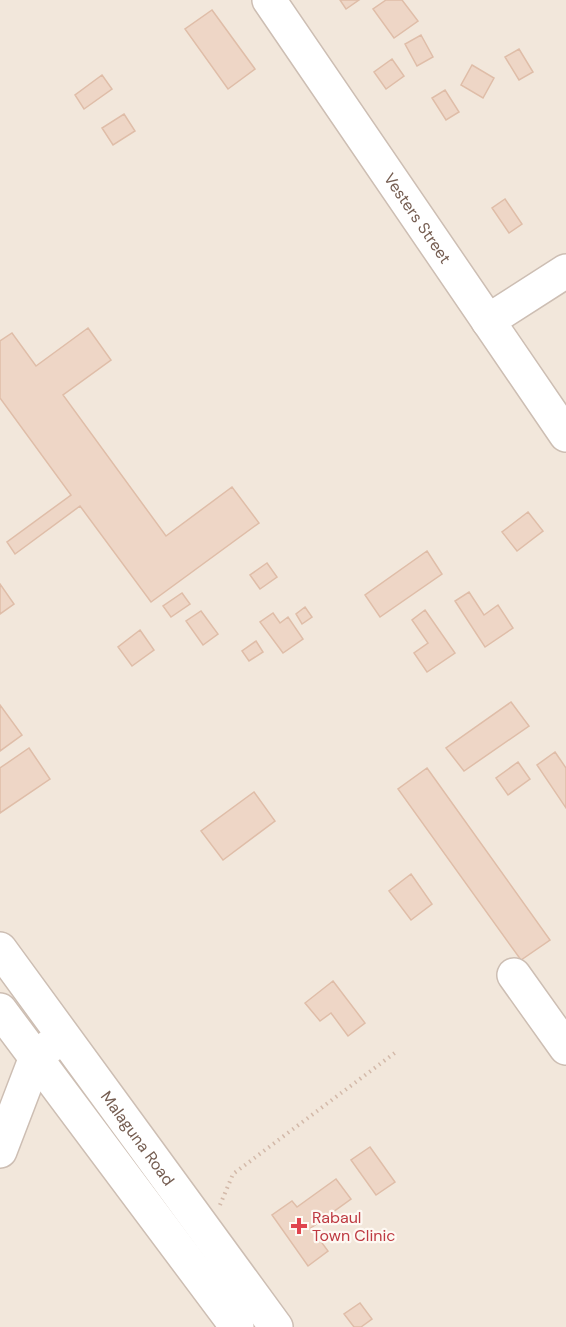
<svg xmlns="http://www.w3.org/2000/svg" width="566" height="1327" viewBox="0 0 566 1327" font-family="'DM Sans',sans-serif">
<style>
.residential{fill:#f2e7db}
.building{fill:#eed6c6;stroke:#dfbda8;stroke-width:1.5}
.lines{fill:none;stroke-linecap:round;stroke-linejoin:round}
.minor-casing{stroke:#cdbeb3;stroke-width:36}
.path{stroke:#d3b9a9;stroke-width:4;stroke-dasharray:1.5 4.5;stroke-linecap:butt}
.minor{stroke:#fff;stroke-width:33}
.health-dot{fill:#e0444e;stroke:#fef9f3;stroke-width:2}
.labels{text-anchor:middle;stroke-width:4.5;stroke-linejoin:round;paint-order:stroke}
.street-label{font-size:16px;fill:#755d51;stroke:#fef9f3}
.health-label{font-size:16px;fill:#be3a42;stroke:#fef9f3;text-anchor:start}
</style>
<rect width="100%" height="100%" fill="#fbf5ec"/>
<path class="residential" d="M0 0H566V1327H0Z"/>
<path class="building" d="M340 0H359L346 9Z
M386 0H402L418 21 394 38 373 9Z
M212 10 255 69 228 89 185 29Z
M421 35 433 57 417 66 405 44Z
M519 49 533 72 519 80 505 57Z
M392 59 404 76 386 89 374 72Z
M472 65 494 78 483 98 461 85Z
M102 75 112 89 84 109 75 95Z
M445 90 459 112 446 120 432 98Z
M124 114 135 131 113 145 102 128Z
M505 199 522 224 509 233 492 208Z
M88 328 111 360 63 395 166 536 232 487 259 523 151 602 80 506 15 554 7 542 71 495 0 398V341L12 333 36 366Z
M528 512 543 531 517 551 502 532Z
M427 551 442 574 380 617 365 595Z
M267 563 277 577 260 589 250 575Z
M0 584 14 604 0 614Z
M469 592 484 615 498 605 513 628 485 647 455 601Z
M182 593 190 604 171 617 163 606Z
M305 607 312 617 302 624 296 614Z
M425 610 455 653 427 672 414 653 428 643 412 620Z
M201 611 218 634 203 645 186 621Z
M273 613 280 623 288 617 303 639 283 653 260 622Z
M140 630 154 650 132 666 118 647Z
M256 641 263 652 249 661 242 651Z
M511 702 529 726 464 771 446 748Z
M0 705 22 735 0 751Z
M29 748 50 779 0 813V768Z
M555 752 566 768V808L537 765Z
M518 762 530 779 508 795 496 778Z
M427 768 550 940 521 960 398 789Z
M254 792 275 821 223 860 201 831Z
M411 874 432 904 411 920 389 891Z
M333 981 365 1023 348 1036 331 1013 320 1021 305 1003Z
M370 1147 395 1182 376 1195 351 1160Z
M336 1179 351 1199 311 1228 328 1251 308 1266 272 1215 292 1201 297 1207Z
M360 1303 372 1319 361 1327H354L344 1314Z"/>
<g class="lines">
<g class="minor-casing">
<g id="minor">
<path id="s1" d="M269 0 566 435"/>
<path d="M488 321 566 271"/>
<path id="s2" d="M0 949 276 1327"/>
<path d="M514 975 566 1048"/>
<path d="M0 1010 237 1327"/>
<path d="M0 1151 36 1057 50 1046"/>
</g>
</g>
<path class="path" d="M220 1205 233 1174 396 1052"/>
<use href="#minor" class="minor"/>
</g>
<path class="health-dot" d="M296 1217h6v6h6v6h-6v6h-6v-6h-6v-6h6z"/>
<g class="labels">
<g class="street-label">
<text dy="6" stroke="none"><textPath href="#s1" startOffset="264">Vesters Street</textPath></text>
<text dy="6" stroke="none"><textPath href="#s2" startOffset="234">Malaguna Road</textPath></text>
</g>
<g class="health-label">
<text x="312" y="1223">Rabaul<tspan x="312" dy="18">Town Clinic</tspan></text>
</g>
</g>
</svg>
